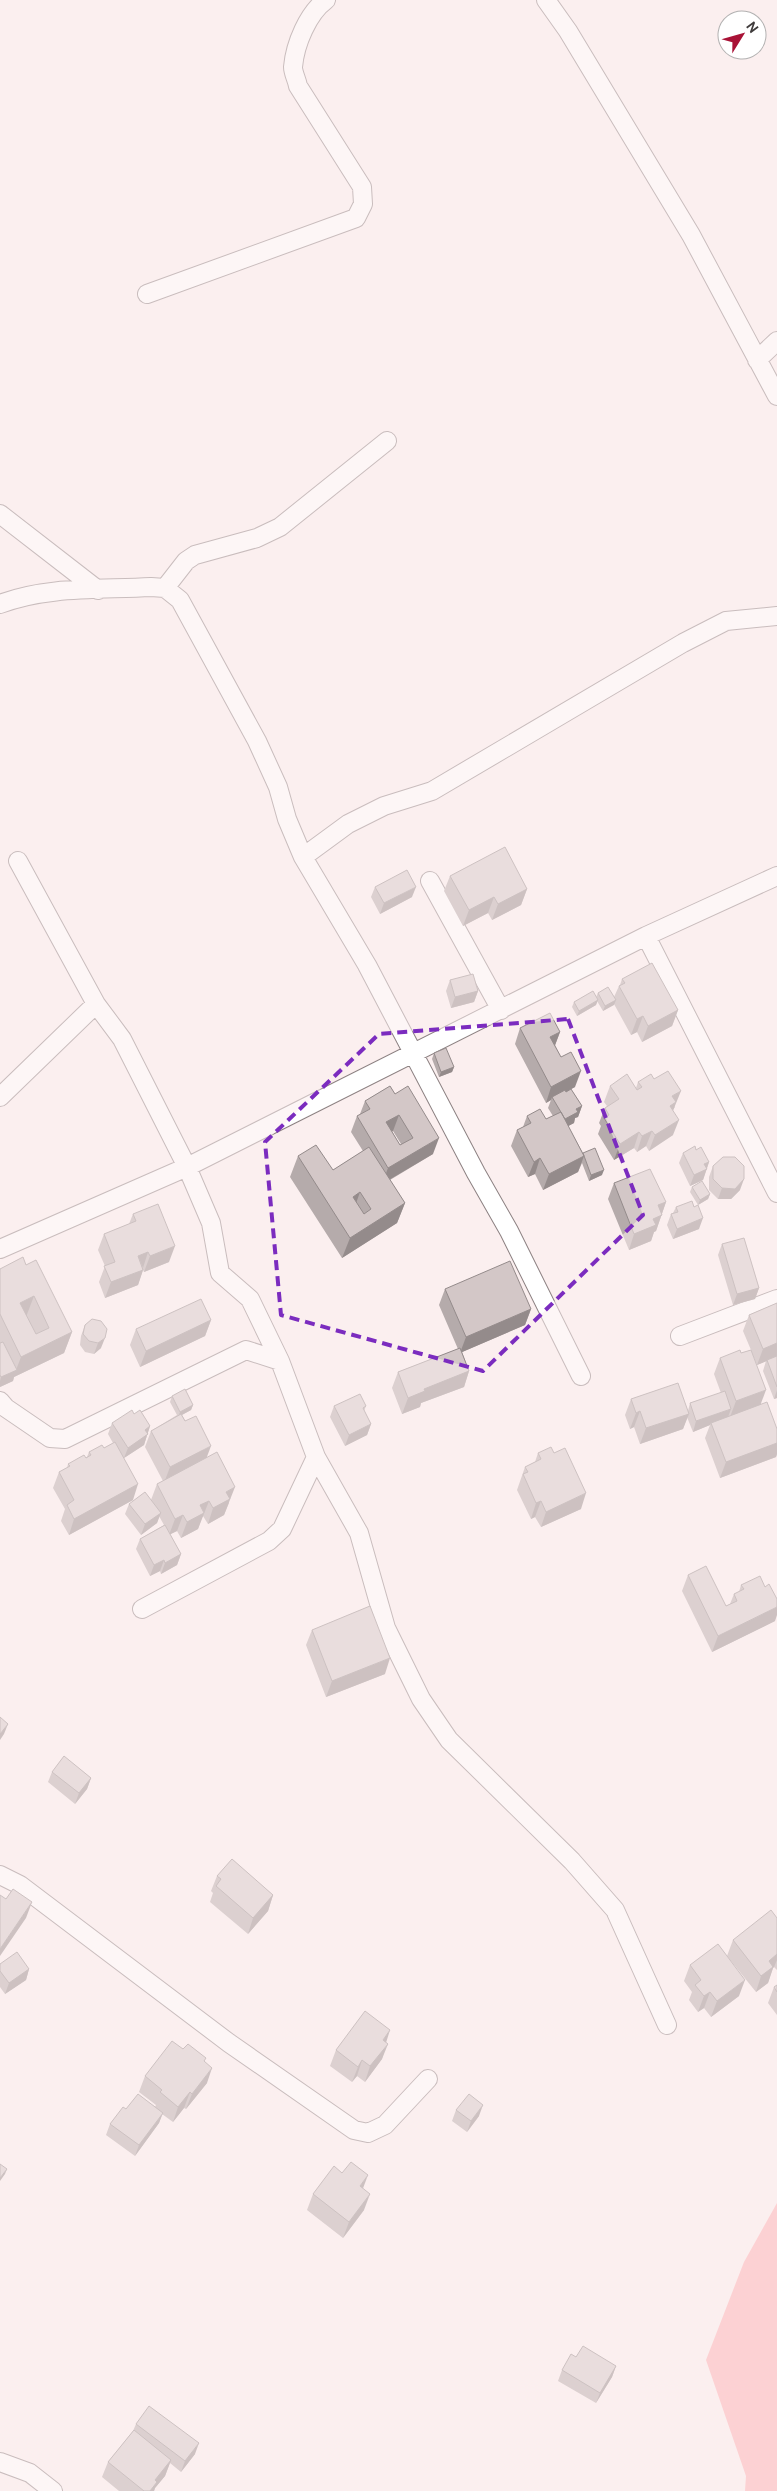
<svg xmlns="http://www.w3.org/2000/svg" width="777" height="2491" viewBox="0 0 777 2491" font-family="Cabin,sans-serif">
<style>
.green{fill:#fdaeb1}
.lines{fill:none;stroke-linecap:round;stroke-linejoin:round}
.minor-casing{stroke:#8c8182;stroke-width:20}
.minor{stroke:#fff;stroke-width:18}
.wall{fill:#b5abab;fill-rule:evenodd}
.shaded-wall{fill:#948b8b}
.building{fill:#d3c7c7;stroke:#948b8b;fill-rule:evenodd}
.marked{fill:none;stroke:#7b2cbf;stroke-width:4;stroke-dasharray:10 6;stroke-linejoin:round}
</style>
<rect width="100%" height="100%" fill="#fbefef"/>
<path class="green" d="M777 2203V2491H745L746 2476 706 2360 744 2262Z"/>
<g class="lines">
<g class="minor-casing">
<path id="minor" d="M546 0 568 31 691 235 777 396
M147 294 356 218 363 204 362 187 298 86C297 80 293 73 293 67 295 44 308 13 326 0
M757 360 777 341
M0 514 98 590
M165 588 186 561 195 555 257 538 280 527 387 441
M0 604C47 586 101 590 151 587L165 588 180 600 257 741 278 787 287 819 303 857 367 965 476 1173 509 1231 581 1376
M303 857 348 824 384 806 432 791 683 643 726 621 777 616
M18 861 96 1004 122 1039 187 1167 211 1223 220 1273 250 1299 280 1361 316 1457 359 1533 386 1628 421 1699 449 1740 572 1861 615 1910 667 2025
M430 881 501 1010
M646 936 777 1193
M0 1097 96 1004
M0 1249 187 1167 646 936 777 876
M680 1336 777 1299
M0 1401 6 1408 50 1438 65 1439 246 1350 280 1361
M142 1609 269 1541 282 1529 316 1457
M0 1875 20 1885 229 2043 354 2130 368 2133 385 2125 428 2079
M0 2462 30 2473 53 2491"/>
</g>
<use href="#minor" class="minor"/>
</g>
<path class="wall" d="M450 876 527 889 521 905 492 920 488 913 463 926 444 891Z
M375 887 412 897 380 914 371 897Z
M622 979 678 1010 672 1026 642 1042 637 1032 631 1035 614 1004 603 1011 597 1001 596 1005 577 1016 572 1007 574 1002 596 997 598 993 614 997 619 986 620 985Z
M450 980 478 991 474 1002 451 1008 446 991Z
M520 1028 560 1032 555 1045 575 1087 571 1089 582 1106 578 1117 575 1118 574 1123 568 1126 583 1153 602 1175 589 1181 582 1163 578 1172 543 1190 535 1174 528 1177 511 1146 517 1130 523 1127 527 1116 546 1119 553 1116 548 1108 551 1100 546 1103 515 1044Z
M434 1053 454 1067 452 1072 439 1077 432 1059Z
M654 1079 675 1107 673 1110V1135L649 1151 646 1146 637 1152 634 1148 614 1160 598 1134 601 1126 599 1123 605 1108 607 1106 604 1102 610 1086 636 1088 638 1082Z
M390 1086 433 1154 390 1180 405 1203 397 1223 342 1258 290 1177 298 1156 333 1170 363 1151 351 1132 357 1116 360 1114 365 1101ZM392 1131H393L401 1144 400 1145Z
M696 1150 709 1162 703 1180 690 1186 679 1163 683 1153Z
M713 1166 740 1190 731 1199H718L709 1190V1177Z
M614 1183 666 1202 656 1231 654 1232 651 1241 629 1250 608 1199Z
M692 1187 710 1194 708 1199 698 1205 690 1192Z
M676 1207H694L699 1229 673 1239 667 1225 671 1214 673 1213Z
M133 1214 169 1262 144 1272 143 1270 138 1285 105 1298 99 1282 105 1266 98 1250 104 1234 129 1224Z
M722 1244 759 1288 755 1299 733 1305 718 1255Z
M26 1265 72 1332 64 1353 14 1377 13 1381 0 1387V1269Z
M445 1289 531 1309 525 1325 462 1352 469 1371 464 1387 421 1403 420 1407 402 1414 392 1388 398 1372 458 1349 439 1305Z
M777 1303V1398L774 1399 763 1371 766 1361 757 1365 752 1353 761 1404 777 1429V1454L776 1457 720 1478 705 1438 710 1425 693 1432 687 1417 683 1429 640 1444 634 1427 630 1429 625 1415 631 1399 688 1411 690 1403 721 1393 714 1374 720 1358 741 1353 751 1350 743 1331 749 1315Z
M211 1320 205 1336 140 1367 130 1345 136 1329Z
M85 1325 101 1348 94 1354 85 1352 80 1345 81 1336Z
M172 1396 193 1405 191 1410 182 1415 207 1457 229 1503 224 1515 208 1524 203 1516 202 1517 198 1529 181 1538 177 1531 170 1534 181 1554 177 1565 161 1574 160 1571 150 1576 136 1549 140 1539 164 1525 159 1516 157 1523 141 1535 125 1514 129 1504 151 1500 157 1484 163 1481 145 1447 151 1431 177 1415 170 1402Z
M334 1406H366L364 1411 371 1424 367 1435 345 1446 330 1417Z
M134 1414 150 1426 144 1445 124 1458 133 1500 69 1535 61 1521 65 1509 53 1488 59 1472 67 1468 68 1464 87 1457 89 1452 104 1448 113 1443 108 1434 112 1423Z
M538 1453 581 1509 541 1527 535 1517 531 1519 517 1490 525 1467 535 1462Z
M688 1575 726 1606 730 1604 734 1594 739 1592 741 1585 775 1621 712 1652 682 1591Z
M312 1630 385 1674 326 1697 306 1645Z
M52 1772 91 1778 87 1789 75 1804 48 1782Z
M217 1876 273 1895 268 1911 248 1934 210 1902 213 1893 211 1891Z
M777 1918V1970L774 1967 773 1968 768 1983 756 1992 727 1956 733 1940Z
M0 1964 29 1969 26 1980 5 1994 0 1987Z
M690 1965 739 1996 711 2017 704 2008 698 2012 689 2000 692 1992 684 1981Z
M777 1985V2015L768 2003 774 1987Z
M386 2042 382 2059 365 2082 357 2076 352 2082 330 2066 336 2050Z
M183 2049 204 2061 207 2083 186 2109 184 2108 173 2122 162 2114 159 2123 135 2156 106 2135 110 2124 126 2109 155 2107 156 2105 139 2092 145 2076Z
M456 2110 479 2116 467 2132 452 2121Z
M363 2189 364 2210 343 2238 307 2210 313 2194Z
M576 2357 616 2366 612 2377 596 2403 558 2381 562 2370Z
M136 2424 195 2454 181 2472 170 2463 165 2476 155 2488 154 2491H119L102 2477 108 2462 133 2431Z"/>
<path class="shaded-wall" d="M416 887 412 897 380 914 384 903Z
M527 889 521 905 492 920 498 904Z
M494 897 488 913 463 926 469 910Z
M478 991 474 1002 451 1008 455 997Z
M598 1000 596 1005 577 1016 579 1011Z
M616 1000 614 1005 603 1011 605 1006Z
M678 1010 672 1026 642 1042 648 1026Z
M643 1016 637 1032 631 1035 637 1019Z
M560 1032 554 1048 550 1037Z
M454 1067 452 1072 439 1077 441 1072Z
M581 1071 575 1087 553 1099 552 1097 551 1100 546 1103 551 1087Z
M681 1091 670 1118 664 1121 672 1096Z
M582 1106 578 1117 575 1118 574 1123 561 1130 565 1119 576 1109Z
M399 1115 393 1131 381 1138 386 1122Z
M679 1120 673 1135 649 1151 655 1135Z
M652 1131 646 1146 637 1152 642 1136Z
M639 1132 634 1148 614 1160 620 1144Z
M439 1138 433 1154 382 1184 388 1168Z
M584 1156 578 1172 543 1190 549 1174Z
M540 1158 535 1174 528 1177 534 1162Z
M709 1162 703 1180 690 1186 694 1175 704 1164Z
M604 1170 602 1175 589 1181 591 1175Z
M744 1179 740 1190 731 1199H718L722 1188Z
M360 1192 353 1212V1197Z
M710 1194 708 1199 698 1205 700 1200Z
M666 1202 656 1231 654 1232 651 1241 629 1250 634 1234 658 1205Z
M405 1203 397 1223 342 1258 350 1238Z
M703 1218 699 1229 673 1239 677 1229Z
M175 1246 169 1262 144 1272 150 1256Z
M148 1252 143 1268 138 1256Z
M143 1270 138 1285 105 1298 111 1282Z
M759 1288 755 1299 733 1305 737 1294Z
M34 1296 26 1317 20 1303Z
M531 1309 525 1325 460 1353 466 1337Z
M211 1320 205 1336 140 1367 146 1351Z
M72 1332 64 1353 14 1377 13 1381 0 1387V1381L1 1377 16 1370 21 1357Z
M105 1338 101 1348 94 1354 98 1343Z
M777 1343V1357L757 1365 763 1349Z
M469 1371 464 1387 421 1403 420 1407 402 1414 408 1398 424 1389Z
M766 1390 760 1406 730 1417 736 1401Z
M777 1390V1398L774 1399Z
M193 1405 191 1410 178 1417 180 1412Z
M731 1409 727 1420 711 1423 710 1425 693 1432 696 1421Z
M640 1411 634 1427 630 1429 636 1413Z
M689 1414 683 1429 640 1444 646 1428Z
M371 1424 367 1435 345 1446 349 1435Z
M150 1426 144 1445 124 1458 128 1448 145 1430Z
M777 1443V1454L776 1457 720 1478 726 1462Z
M211 1446 205 1462 164 1483 170 1467Z
M138 1484 133 1500 69 1535 74 1519Z
M235 1487 224 1515 208 1524 213 1508 226 1492Z
M586 1493 581 1509 541 1527 546 1512Z
M209 1501 198 1529 181 1538 187 1522 200 1505Z
M541 1501 535 1517 531 1519 536 1503Z
M161 1513 157 1523 141 1535 145 1524Z
M183 1515 177 1531 169 1535 175 1519Z
M181 1554 177 1565 161 1574 165 1563Z
M164 1560 160 1571 150 1576 154 1565Z
M777 1607V1615L775 1621 712 1652 718 1636Z
M390 1658 385 1674 326 1697 332 1681Z
M8 1724 4 1734 0 1740V1734Z
M91 1778 87 1789 75 1804 79 1793Z
M273 1895 268 1911 248 1934 253 1918Z
M32 1902 26 1918 0 1956V1949Z
M777 1954V1960L774 1967 773 1968 768 1983 756 1992 761 1976 769 1961Z
M29 1969 26 1980 5 1994 9 1983Z
M745 1980 739 1996 711 2017 717 2001Z
M710 1992 704 2008 698 2012 704 1996Z
M390 2030 385 2046 383 2040Z
M388 2044 382 2059 365 2082 370 2066Z
M362 2060 357 2076 352 2082 358 2067Z
M212 2068 207 2083 186 2109 192 2094Z
M190 2092 184 2108 173 2122 178 2107Z
M483 2105 479 2116 467 2132 471 2121Z
M163 2113 159 2123 135 2156 139 2145Z
M7 2169 5 2174 0 2181V2178Z
M368 2175 362 2191 360 2186Z
M370 2194 364 2210 343 2238 349 2222Z
M616 2366 612 2377 596 2403 600 2393Z
M199 2443 195 2454 181 2472 185 2461Z
M171 2460 165 2476 155 2488 154 2491H150L155 2480Z"/>
<path class="building" d="M505 847 527 889 498 904 494 897 469 910 450 876Z
M407 870 416 887 384 903 375 887Z
M652 963 678 1010 648 1026 643 1016 637 1019 619 986 625 983 622 979Z
M473 974 478 991 455 997 450 980Z
M608 987 616 1000 605 1006 598 993Z
M593 991 598 1000 579 1011 574 1002Z
M550 1013 560 1032 550 1037 561 1057 571 1052 581 1071 551 1087 520 1028Z
M446 1048 454 1067 441 1072 434 1053Z
M668 1071 681 1091 672 1096 676 1102 670 1106 679 1120 655 1135 652 1131 642 1136 639 1132 620 1144 604 1118 609 1115 605 1108 619 1099 610 1086 627 1074 637 1090 642 1087 638 1082 651 1074 654 1079Z
M390 1086 395 1094 408 1086 439 1138 388 1168 357 1116 370 1109 365 1101ZM399 1115 413 1138 400 1145 386 1122Z
M571 1089 582 1106 576 1109 578 1112 565 1119 552 1097 565 1090 566 1092Z
M540 1109 546 1119 561 1112 584 1156 549 1174 540 1158 534 1162 517 1130 531 1123 527 1116Z
M316 1145 333 1170 369 1147 405 1203 350 1238 298 1156ZM360 1192 371 1209 364 1214 353 1197Z
M695 1146 696 1150 701 1147 709 1162 704 1164 707 1169 694 1175 683 1153Z
M595 1148 604 1170 591 1175 583 1153Z
M723 1157H735L744 1166V1179L735 1189 722 1188 713 1179V1166Z
M650 1169 666 1202 658 1205 662 1215 653 1219 656 1225 634 1234 614 1183Z
M702 1181 710 1194 700 1200 692 1187Z
M692 1201 694 1207 698 1205 703 1218 677 1229 671 1214 678 1212 676 1207Z
M158 1204 175 1246 150 1256 148 1252 138 1256 143 1270 111 1282 104 1266 115 1262 104 1234 136 1221 133 1214Z
M744 1238 759 1288 737 1294 722 1244Z
M23 1257 26 1265 36 1260 72 1332 21 1357 0 1314V1269ZM34 1296 49 1328 36 1334 20 1303Z
M510 1261 531 1309 466 1337 445 1289Z
M201 1299 211 1320 146 1351 136 1329Z
M777 1303V1343L763 1349 749 1315Z
M92 1319 101 1321 107 1329 105 1338 98 1343 89 1341 83 1334 85 1325Z
M3 1342 17 1370 1 1377 0 1375V1343Z
M460 1348 469 1371 424 1389 425 1391 408 1398 398 1372Z
M740 1350 741 1353 751 1350 766 1390 736 1401 720 1358Z
M777 1356V1387L767 1360Z
M678 1383 689 1414 646 1428 640 1411 636 1413 631 1399Z
M185 1389 193 1405 180 1412 172 1396Z
M725 1391 731 1409 696 1421 690 1403Z
M360 1394 366 1406 363 1408 371 1424 349 1435 334 1406Z
M767 1402 777 1429V1443L726 1462 711 1423Z
M132 1410 134 1414 140 1410 150 1426 145 1430 148 1434 128 1448 112 1423Z
M181 1414 185 1421 196 1416 211 1446 170 1467 151 1431Z
M115 1442 138 1484 74 1519 67 1505 74 1500 59 1472 70 1466 68 1464 84 1455 86 1458 91 1455 89 1452 102 1445 104 1448Z
M551 1447 554 1453 565 1448 586 1493 546 1512 541 1501 536 1503 523 1474 528 1472 525 1467 541 1459 538 1453Z
M217 1452 235 1487 226 1492 230 1499 213 1508 209 1501 200 1505 204 1513 187 1522 183 1515 175 1519 157 1484Z
M145 1492 161 1513 145 1524 129 1504Z
M165 1525 181 1554 165 1563 164 1560 154 1565 140 1539Z
M706 1566 726 1606 737 1601 734 1594 744 1589 741 1585 760 1576 765 1587 769 1584 777 1599V1607L718 1636 688 1575Z
M370 1606 390 1658 332 1681 312 1630Z
M0 1717 8 1724 0 1734Z
M64 1756 91 1778 79 1793 52 1772Z
M232 1859 273 1895 253 1918 216 1886 221 1879 217 1876Z
M13 1889 32 1902 0 1949V1895L6 1899Z
M771 1910 777 1918V1954L769 1961 773 1967 761 1976 733 1940Z
M718 1944 745 1980 717 2001 710 1992 704 1996 695 1985 701 1980 690 1965Z
M17 1952 29 1969 9 1983 0 1971V1964Z
M777 1985V1992L774 1987Z
M365 2011 390 2030 383 2040 388 2044 370 2066 362 2060 358 2067 336 2050Z
M172 2041 183 2049 188 2044 206 2058 204 2061 212 2068 192 2094 190 2092 178 2107 160 2092 162 2090 145 2076Z
M138 2094 163 2113 139 2145 110 2124 123 2107 126 2109Z
M469 2094 483 2105 471 2121 456 2110Z
M351 2162 368 2175 360 2186 370 2194 349 2222 313 2194 334 2166 342 2173Z
M0 2164 7 2169 0 2178Z
M583 2346 616 2366 600 2393 562 2370 571 2354 576 2357Z
M149 2406 199 2443 185 2461 136 2424Z
M134 2430 171 2460 155 2480 157 2482 150 2491H144L108 2462Z"/>
<path d="M0 0H777V2491H0ZM568 1019 643 1215 483 1371 281 1315 265 1142 379 1034Z" fill="#fbefef" fill-opacity=".55" fill-rule="evenodd"/>
<path class="marked" d="M568 1019 643 1215 483 1371 281 1315 265 1142 379 1034Z"/>
<g transform="translate(742 35) rotate(53)"><circle r="24" fill="#ffffff" stroke="#b2b1b1"/>
<path d="M0-4L9 19L0 12L-9 19Z" fill="#a91236"/>
<text y="-8" font-size="14" font-weight="bold" text-anchor="middle" fill="#3f3b3b">N</text>
</g>
</svg>
